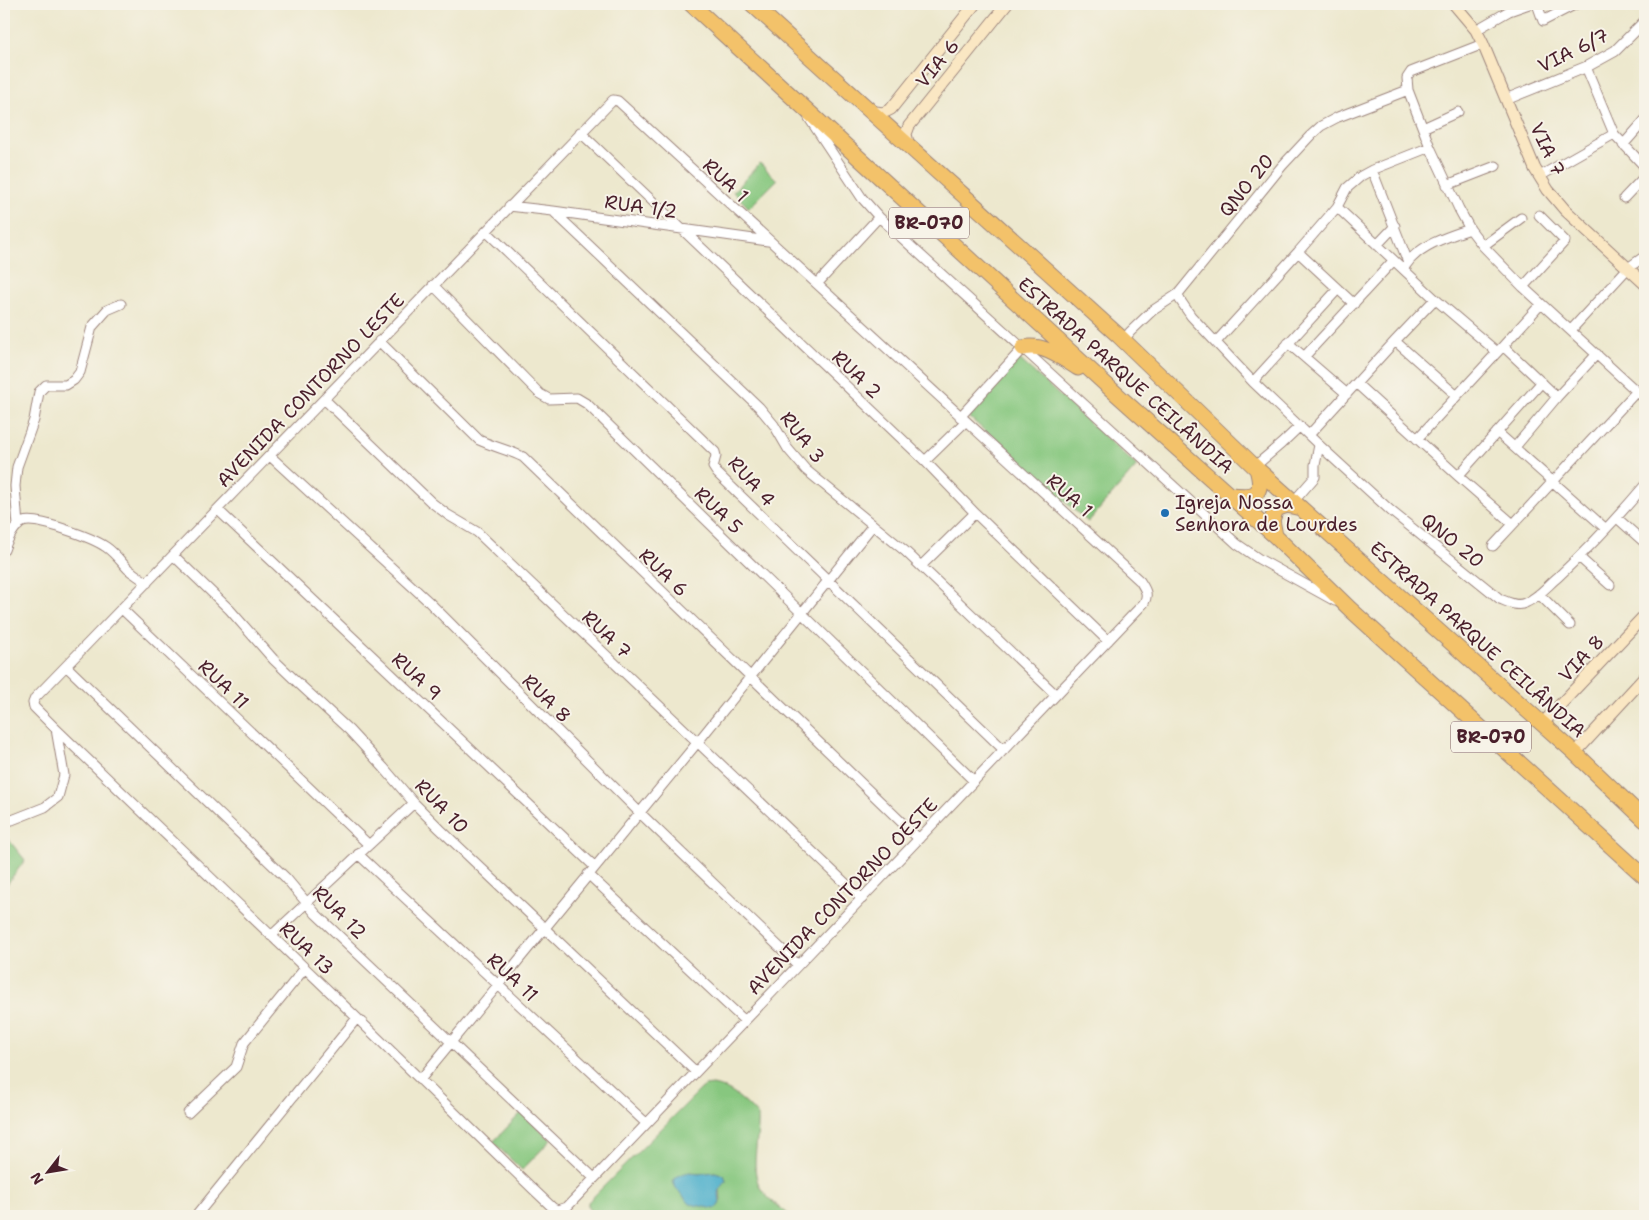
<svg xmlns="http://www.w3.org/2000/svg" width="1649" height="1220" viewBox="0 0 1649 1220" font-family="'Shantell Sans',sans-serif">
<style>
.green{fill:#87c77f;stroke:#687355;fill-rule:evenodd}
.water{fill:#4bafcb;stroke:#4a677b}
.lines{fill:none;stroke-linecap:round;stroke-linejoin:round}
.minor-casing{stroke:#9c847c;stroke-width:11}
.tertiary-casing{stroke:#9c847c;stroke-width:12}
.secondary-casing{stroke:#9c847c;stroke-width:13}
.motorway-casing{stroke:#9c847c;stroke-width:17}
.minor{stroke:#fff;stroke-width:9}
.tertiary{stroke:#fff;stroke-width:10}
.secondary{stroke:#fae7c3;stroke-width:11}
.motorway{stroke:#f3c26a;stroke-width:15}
.poi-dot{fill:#1f6fb2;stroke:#f7f3e8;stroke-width:2}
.labels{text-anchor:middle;stroke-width:4;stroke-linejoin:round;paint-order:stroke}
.shield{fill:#f7f3e8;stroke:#7e5f64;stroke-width:1}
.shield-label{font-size:18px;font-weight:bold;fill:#4a1f2b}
.street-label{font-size:19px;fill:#4a1f2b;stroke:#f7f3e8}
.poi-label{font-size:19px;fill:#4a1f2b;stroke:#f7f3e8;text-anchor:start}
</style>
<rect width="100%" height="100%" fill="#f7f3e8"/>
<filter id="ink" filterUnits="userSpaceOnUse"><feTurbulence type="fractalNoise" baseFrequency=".02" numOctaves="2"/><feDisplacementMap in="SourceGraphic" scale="10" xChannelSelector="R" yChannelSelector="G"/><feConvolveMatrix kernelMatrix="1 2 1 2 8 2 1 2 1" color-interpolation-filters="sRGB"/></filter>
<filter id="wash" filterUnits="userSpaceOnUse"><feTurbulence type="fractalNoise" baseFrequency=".0096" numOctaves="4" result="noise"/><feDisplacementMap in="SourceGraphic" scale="20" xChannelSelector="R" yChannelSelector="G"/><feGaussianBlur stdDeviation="1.12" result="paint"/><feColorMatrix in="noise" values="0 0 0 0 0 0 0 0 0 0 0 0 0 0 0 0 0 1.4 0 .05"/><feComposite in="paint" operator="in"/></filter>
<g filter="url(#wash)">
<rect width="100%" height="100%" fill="#ede8ce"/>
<path class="green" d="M760 163 777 180 749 208 733 192Z
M1016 356 1137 466 1088 522 969 417Z
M4 834 25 860 4 888Z
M713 1085C731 1088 747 1103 758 1116 760 1140 747 1173 764 1193 771 1202 782 1208 790 1216H595L588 1208V1202L700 1090 705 1086ZM693 1172 698 1174 715 1172 724 1175 726 1181 720 1190 721 1200 690 1204 676 1188 674 1180 681 1175Z
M522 1112 551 1140 522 1170 493 1142Z"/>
<path class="water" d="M690 1172 698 1174 715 1172 724 1175 726 1181C724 1184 721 1186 720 1189 717 1197 724 1202 715 1209L690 1204 676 1188 673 1182C675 1176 684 1173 690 1172Z"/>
</g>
<g filter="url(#ink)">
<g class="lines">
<g class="minor-casing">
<path id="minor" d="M1537 4 1543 21 1576 4
M1476 30 1509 11 1529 4
M1483 44 1411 72 1407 78 1408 90 1430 147 1459 209 1470 229 1483 246 1523 287 1645 399
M1586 67 1614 134 1645 167
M613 100 618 101 1140 581C1145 589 1149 594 1144 603L567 1207 558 1210 553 1208 534 1190 357 1018 56 729 34 707 33 703 35 698 66 666Z
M809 118 862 198 879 217 1237 544 1259 559 1335 601
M1423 128 1458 112
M580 132 925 461 975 513 1108 641
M1623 145 1645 120
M1372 170 1408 262
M1540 176 1614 134
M1447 185 1496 166
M1624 198 1645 176
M509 206 553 211 768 241
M1337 207 1435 299 1497 352
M553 211 759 407 774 425 788 449 806 470 905 551 1056 695
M486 231 715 452 716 456 713 467 717 473 1004 750
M1377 245 1395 226
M1483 246 1521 218
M1298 252 1354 304
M1406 265C1419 245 1449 236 1470 229
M817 284 879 217
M433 285 540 394 549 399 577 398 587 404 974 781
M1523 287 1565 241 1539 215
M1178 294 1180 300 1191 316 1253 382 1319 445 1391 511 1500 599C1508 602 1517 607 1525 603 1538 598 1548 585 1558 577 1589 548 1618 517 1645 485
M1571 330 1628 268 1645 256
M1124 340 1130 332 1152 311 1178 294 1282 166 1310 136 1321 126 1338 117 1408 90
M379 341 479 440C494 447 509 450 523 457L919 839
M1395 341 1456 395
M1216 342 1298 252 1337 207 1347 188 1361 176 1372 170 1430 147
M1288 343 1347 394
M1503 346 1557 397
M1305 356 1393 261
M1253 382 1338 289
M1357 384 1458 476 1513 524
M324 399 431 502 448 515 477 532 862 899
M960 417 1023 348
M1497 432 1606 529
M1309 435 1395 341 1435 299
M1417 439 1503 346 1541 304
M1515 447 1557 397 1597 354
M270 456 428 601 639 812 798 965
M925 461 965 422
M1254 467 1281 444 1300 426
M1458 476 1542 382
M1294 501 1315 477V465L1319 445
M218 510 594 866
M1617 518 1645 543
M18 526 15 486 17 467 34 420 39 392 46 385H66L74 380 80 372 92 327 107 310 121 304
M1493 546 1637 391
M4 550C6 543 14 525 23 522 37 517 93 538 106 547 115 553 121 562 128 569 134 574 141 578 147 583
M173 555 230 610 274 660 296 681 349 730 384 768 414 803 440 829 696 1072
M1579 557 1610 585
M921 566 975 513
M1539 594 1570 625
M122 609 369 845
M66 666 286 878 316 914 594 1178
M4 821 12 820 45 807 58 797 64 775 56 729
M358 854 646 1123
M588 874 745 1021
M271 936 414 803
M420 1080 697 743 873 525
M188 1113 236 1067 244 1043 305 968
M196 1216 357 1018"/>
</g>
<g class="tertiary-casing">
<path id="tertiary" d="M1507 99 1586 67 1615 51 1645 21"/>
</g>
<g class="secondary-casing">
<path id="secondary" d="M1454 4 1476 30 1483 44 1535 169 1548 190 1565 210 1645 284
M869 111 883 113 891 109 975 4
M909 147 906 134 909 126 1007 4
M1542 724 1645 615
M1575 753 1645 677"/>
</g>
<g class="motorway-casing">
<path id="motorway" d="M691 4 1112 390 1275 536 1350 609 1645 877
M752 4 1119 336 1257 469 1575 753 1645 820
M1023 348C1043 343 1062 358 1078 368
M1230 495C1254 497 1265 497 1257 469
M1275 536 1272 520 1276 509 1287 505 1301 508"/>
</g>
<use href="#minor" class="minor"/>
<use href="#tertiary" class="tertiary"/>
<use href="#secondary" class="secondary"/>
<use href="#motorway" class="motorway"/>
</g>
</g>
<circle class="poi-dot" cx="1165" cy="513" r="5"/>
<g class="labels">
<g class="shield">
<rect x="889" y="207.5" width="80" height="31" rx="4"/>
<rect x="1451" y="721.5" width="80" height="31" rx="4"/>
</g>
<g class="shield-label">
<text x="929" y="229">BR-070</text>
<text x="1491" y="743">BR-070</text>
</g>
<g class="street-label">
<text transform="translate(1573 50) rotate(-26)" y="7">VIA 6/7</text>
<text transform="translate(937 63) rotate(-51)" y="7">VIA 6</text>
<text transform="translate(1548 149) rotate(65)" y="7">VIA 7</text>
<text transform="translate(726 180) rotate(43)" y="7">RUA 1</text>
<text transform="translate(1246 185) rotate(-51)" y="7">QNO 20</text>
<text transform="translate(641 206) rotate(8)" y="7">RUA 1/2</text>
<text transform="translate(857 374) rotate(44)" y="7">RUA 2</text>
<text transform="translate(1126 375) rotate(42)" y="7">ESTRADA PARQUE CEILÂNDIA</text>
<text transform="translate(310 390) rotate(-46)" y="7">AVENIDA CONTORNO LESTE</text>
<text transform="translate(803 437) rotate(52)" y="7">RUA 3</text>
<text transform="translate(752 481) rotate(48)" y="7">RUA 4</text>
<text transform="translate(1070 495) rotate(42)" y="7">RUA 1</text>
<text transform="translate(719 510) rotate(44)" y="7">RUA 5</text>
<text transform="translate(1453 540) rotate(39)" y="7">QNO 20</text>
<text transform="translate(664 572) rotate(44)" y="7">RUA 6</text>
<text transform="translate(607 634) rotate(44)" y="7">RUA 7</text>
<text transform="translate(1478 639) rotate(42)" y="7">ESTRADA PARQUE CEILÂNDIA</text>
<text transform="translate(1581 658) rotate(-47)" y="7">VIA 8</text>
<text transform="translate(417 676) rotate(43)" y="7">RUA 9</text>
<text transform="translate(224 684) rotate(44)" y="7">RUA 11</text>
<text transform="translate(547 698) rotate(45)" y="7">RUA 8</text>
<text transform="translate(442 806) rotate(46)" y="7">RUA 10</text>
<text transform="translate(842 896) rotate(-46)" y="7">AVENIDA CONTORNO OESTE</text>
<text transform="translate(340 912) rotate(45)" y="7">RUA 12</text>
<text transform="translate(307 948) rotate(44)" y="7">RUA 13</text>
<text transform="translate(513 977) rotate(43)" y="7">RUA 11</text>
</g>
<g class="poi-label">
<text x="1175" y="509">Igreja Nossa<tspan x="1175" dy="22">Senhora de Lourdes</tspan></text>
</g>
</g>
<rect width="1649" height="1220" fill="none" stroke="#f7f3e8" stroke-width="20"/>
<g transform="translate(48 1172) rotate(239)" stroke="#f7f3e8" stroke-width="4" paint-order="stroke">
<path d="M0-4L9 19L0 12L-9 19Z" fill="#4a1f2b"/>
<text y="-8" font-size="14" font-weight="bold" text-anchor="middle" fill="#4a1f2b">N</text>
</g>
</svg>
